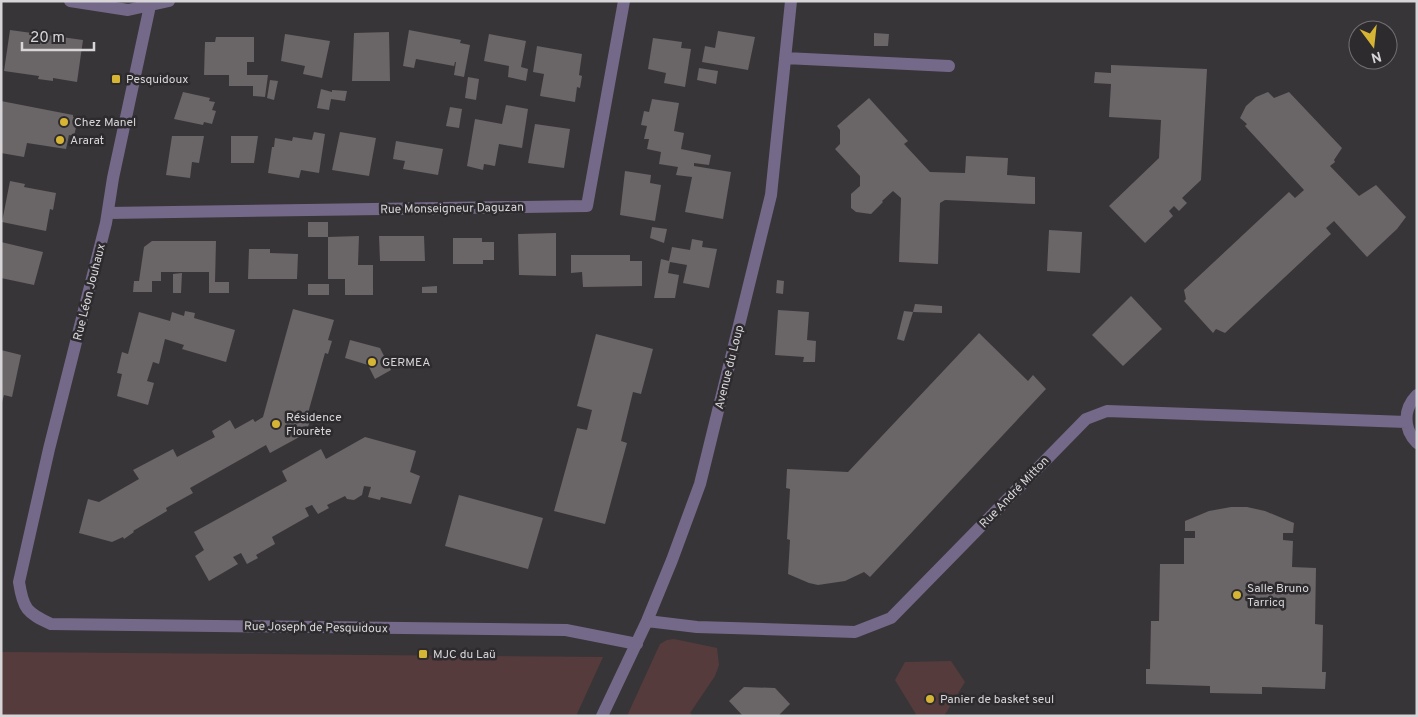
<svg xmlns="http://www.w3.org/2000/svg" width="1418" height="717" viewBox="0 0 1418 717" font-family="Overpass,sans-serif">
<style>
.green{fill:#563b3c}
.building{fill:#6a6567}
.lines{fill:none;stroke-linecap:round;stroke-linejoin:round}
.minor{stroke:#75698a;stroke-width:12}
.poi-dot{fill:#d7b534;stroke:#2e2b2e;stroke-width:2}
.labels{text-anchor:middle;stroke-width:5;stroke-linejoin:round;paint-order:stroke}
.poi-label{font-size:12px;fill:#d7d5d7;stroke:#2e2b2e;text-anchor:start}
.street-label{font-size:12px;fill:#d7d5d7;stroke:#2e2b2e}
</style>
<rect width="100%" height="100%" fill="#383538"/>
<path class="green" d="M674 639 717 648 719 665 715 676 690 713 693 716H627L660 644 667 640Z
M1 652 603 657 576 716H1Z
M951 661 965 682 944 716H917L895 680 905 662Z"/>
<path class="building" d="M10 30 83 40 77 82 53 78V81L38 79 39 76 4 71Z
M409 30 461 40 460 43 470 45 464 77 454 75 456 62H455L454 66 416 59 414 68 403 66Z
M718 31 755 37 748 70 702 62 705 46 715 48Z
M389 32 390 81H352L354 33Z
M874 33 889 34 888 46H874Z
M285 34 330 41 322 78 303 74 305 66 281 61Z
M489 34 526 41 521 67 528 69 526 81 508 77 509 66 484 61Z
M216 37H254V62H247V75H268L265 97 253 96V86H229V75H204L205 42H215Z
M653 38 682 42 681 48 691 49 685 87 664 83 666 73 648 69Z
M537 46 582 54 579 75 582 76 580 88 577 87 575 102 540 96 544 74 533 72Z
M1111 65 1207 69 1201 180 1182 198 1187 203 1179 211 1174 206 1169 211 1173 216 1145 243 1109 206 1159 158 1161 120 1109 117 1111 84 1094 83 1095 72 1111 73Z
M699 68 718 71 716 84 697 80Z
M468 77 479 79 476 100 465 98Z
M270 80 278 81 274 100 267 98Z
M321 89 332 92V90L347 91 345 101 331 99 329 110 317 108Z
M183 92 210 98 209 101 215 102 212 110 216 111 212 124 204 122 203 125 174 119Z
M1268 92 1274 98 1289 92 1342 148 1334 160 1335 162 1330 166 1359 196 1376 185 1406 217 1397 229 1367 257 1334 221 1326 228 1331 234 1225 333 1216 329 1213 333 1184 301 1186 299 1184 290 1289 192 1295 198 1304 190 1245 126 1247 124 1240 118 1246 106 1256 97Z
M869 98 908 141 904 144 930 172 965 173 966 156 1008 158 1007 175 1035 177V204L945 200 940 203 938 264 899 262 901 198 893 191 882 201 883 202 871 214 856 212 851 208V194L860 186V176L835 149 840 144V130L837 126Z
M652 99 679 103 674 131 684 133 681 149 711 155 709 165 694 163V166L731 172 723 219 685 212 692 177 676 175 678 167 659 164 661 152 647 149 649 139H644L647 126 641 125 644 111 649 112Z
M1 101 73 115V117L78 119 74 136 69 135 66 149 27 143 24 157 1 153Z
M506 105 528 109 522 148 499 144 495 166 484 164 483 170 467 166 475 119 502 124Z
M450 107 462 109 459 128 446 126Z
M535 124 570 129 564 168 528 163Z
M314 132 325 134 319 173 301 170 299 178 268 173 272 147H274L275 138 292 141 293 137 312 140Z
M340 132 376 138 369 176 332 170Z
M172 136H204L199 163 192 162 190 178 166 175Z
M231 136H258L254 163H231Z
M396 141 443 149 438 175 403 169 405 161 393 159Z
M625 171 651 175 650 183 661 185 655 221 620 215Z
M10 181 25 184 24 187 56 193 53 210 50 209 46 231 2 222Z
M308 222H328V237H308Z
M652 227 667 229 664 243 650 238Z
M1049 230 1082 232 1080 273 1047 271Z
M556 233V276L519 275 518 234Z
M359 236 358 265H373V295H345V279H328V237Z
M379 236H424L425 261H380Z
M453 238H482V242H494V260H483V264H453Z
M692 239 703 241 702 247 717 249 709 288 683 283 687 265 670 262 668 273 679 275 675 298H654L661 259 669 261 672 247 690 250Z
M152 241H216L215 282H229V293H209V272H161V281H152V292H133L134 281H139L144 247Z
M1 242 43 252 34 285 1 278Z
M249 249H270V253L298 254 297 279H248Z
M571 255H630V261H642V286L583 287 582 272 571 273Z
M182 273 181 293H173V274Z
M777 280 784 281 783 294 776 293Z
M308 284H329V295H308Z
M437 286V293H422V287Z
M1131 296 1162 329 1123 366 1092 335Z
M915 304 942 306V313L913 312Z
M293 309 334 320 328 340 332 341 328 354 325 353 308 413 312 414 308 427 305 426 303 435 270 453 266 445 190 488 193 493 166 508 167 511 133 531 134 532 124 539 123 537 112 542 79 533 88 499 99 502 139 479 133 470 173 449 177 457 215 437 212 431 230 420 235 429 253 419 255 422 263 417Z
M778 310 809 312 807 340 816 341 815 362H803L804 357 775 355Z
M185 311 195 313 194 318 235 330 226 362 182 349 184 345 165 339 159 364 153 362 147 381 154 383 148 405 117 396 122 374 117 373 122 352 128 354 139 312 170 321 172 312 184 316Z
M904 311 913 312 904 341 897 339Z
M979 333 1028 381 1033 375 1046 389 870 577 864 572 845 581 818 585 809 583 788 574 790 540 787 539 790 489 786 488 787 469 848 472Z
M596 334 653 349 641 394 633 392 621 441 627 443 605 524 554 511 577 428 587 430 592 410 577 406Z
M350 340 380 348 391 370 375 379 368 365 345 358Z
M1 350 21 355 12 397 4 395 2 402Z
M365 437 416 451 410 472 420 476 411 504 381 497 380 500 368 497 371 487 364 486 362 495 354 500 347 499 345 496 327 505 329 508 318 514 312 505 305 508 309 516 272 537 275 544 256 555 258 558 247 564 241 553 233 557 238 564 209 581 195 556 204 550 194 532 287 481 282 471 321 449 326 459Z
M459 495 543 518 528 569 445 546Z
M1231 507H1247L1265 511 1294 523 1293 533H1283V540L1293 541 1292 567 1316 568 1315 624 1323 625 1322 672H1326L1325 689 1262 687V694L1210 693V686L1146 684V669H1150L1151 621H1159L1160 564H1184V538H1195V531H1185V521L1209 511Z
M744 687 775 688 790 704 778 716H743L729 701Z"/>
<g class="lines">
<path class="minor" d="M70 1 128 10 169 1
M151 1 113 178 106 223 49 449 19 582C23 609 27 613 51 624L566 630 637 644
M785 58 949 66
M108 213 587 206 624 1
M1417 395C1403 409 1403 428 1417 443
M647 621 697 627 855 632 891 618 1086 419 1107 411 1406 422
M602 716 647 621 672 560 700 484 771 195 791 1"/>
</g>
<g class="poi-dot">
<rect x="111" y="74" width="10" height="10" rx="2.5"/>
<circle cx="64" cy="122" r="5"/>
<circle cx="60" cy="140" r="5"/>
<circle cx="372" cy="362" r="5"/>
<circle cx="276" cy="424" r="5"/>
<circle cx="1237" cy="595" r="5"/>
<rect x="418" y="649" width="10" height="10" rx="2.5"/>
<circle cx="930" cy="699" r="5"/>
</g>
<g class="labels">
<g class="poi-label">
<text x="126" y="83">Pesquidoux</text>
<text x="74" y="126">Chez Manel</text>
<text x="70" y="144">Ararat</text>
<text x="382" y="366">GERMEA</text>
<text x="286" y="421">Résidence<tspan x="286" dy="14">Flourète</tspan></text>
<text x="1247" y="592">Salle Bruno<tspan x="1247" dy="14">Tarricq</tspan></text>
<text x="433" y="658">MJC du Laü</text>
<text x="940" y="703">Panier de basket seul</text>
</g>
<g class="street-label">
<text transform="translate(452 208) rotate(-1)" y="4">Rue Monseigneur Daguzan</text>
<text transform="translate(89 292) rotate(-76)" y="4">Rue Léon Jouhaux</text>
<text transform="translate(729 367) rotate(-76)" y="4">Avenue du Loup</text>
<text transform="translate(1014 492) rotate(-46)" y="4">Rue André Mitton</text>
<text transform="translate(316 627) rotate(1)" y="4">Rue Joseph de Pesquidoux</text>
</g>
</g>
<rect width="1418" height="717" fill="none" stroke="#d7d5d7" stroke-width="5"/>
<g transform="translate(1373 45) rotate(165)"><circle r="24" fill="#2e2b2e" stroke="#726f72"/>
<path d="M0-4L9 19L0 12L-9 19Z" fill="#d7b534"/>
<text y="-8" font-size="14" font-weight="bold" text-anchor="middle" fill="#d7d5d7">N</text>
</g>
<path d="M22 42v8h72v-8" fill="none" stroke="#d7d5d7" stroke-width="2.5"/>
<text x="30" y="42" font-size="15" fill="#d7d5d7" stroke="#2e2b2e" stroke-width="4" paint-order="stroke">20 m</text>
</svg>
